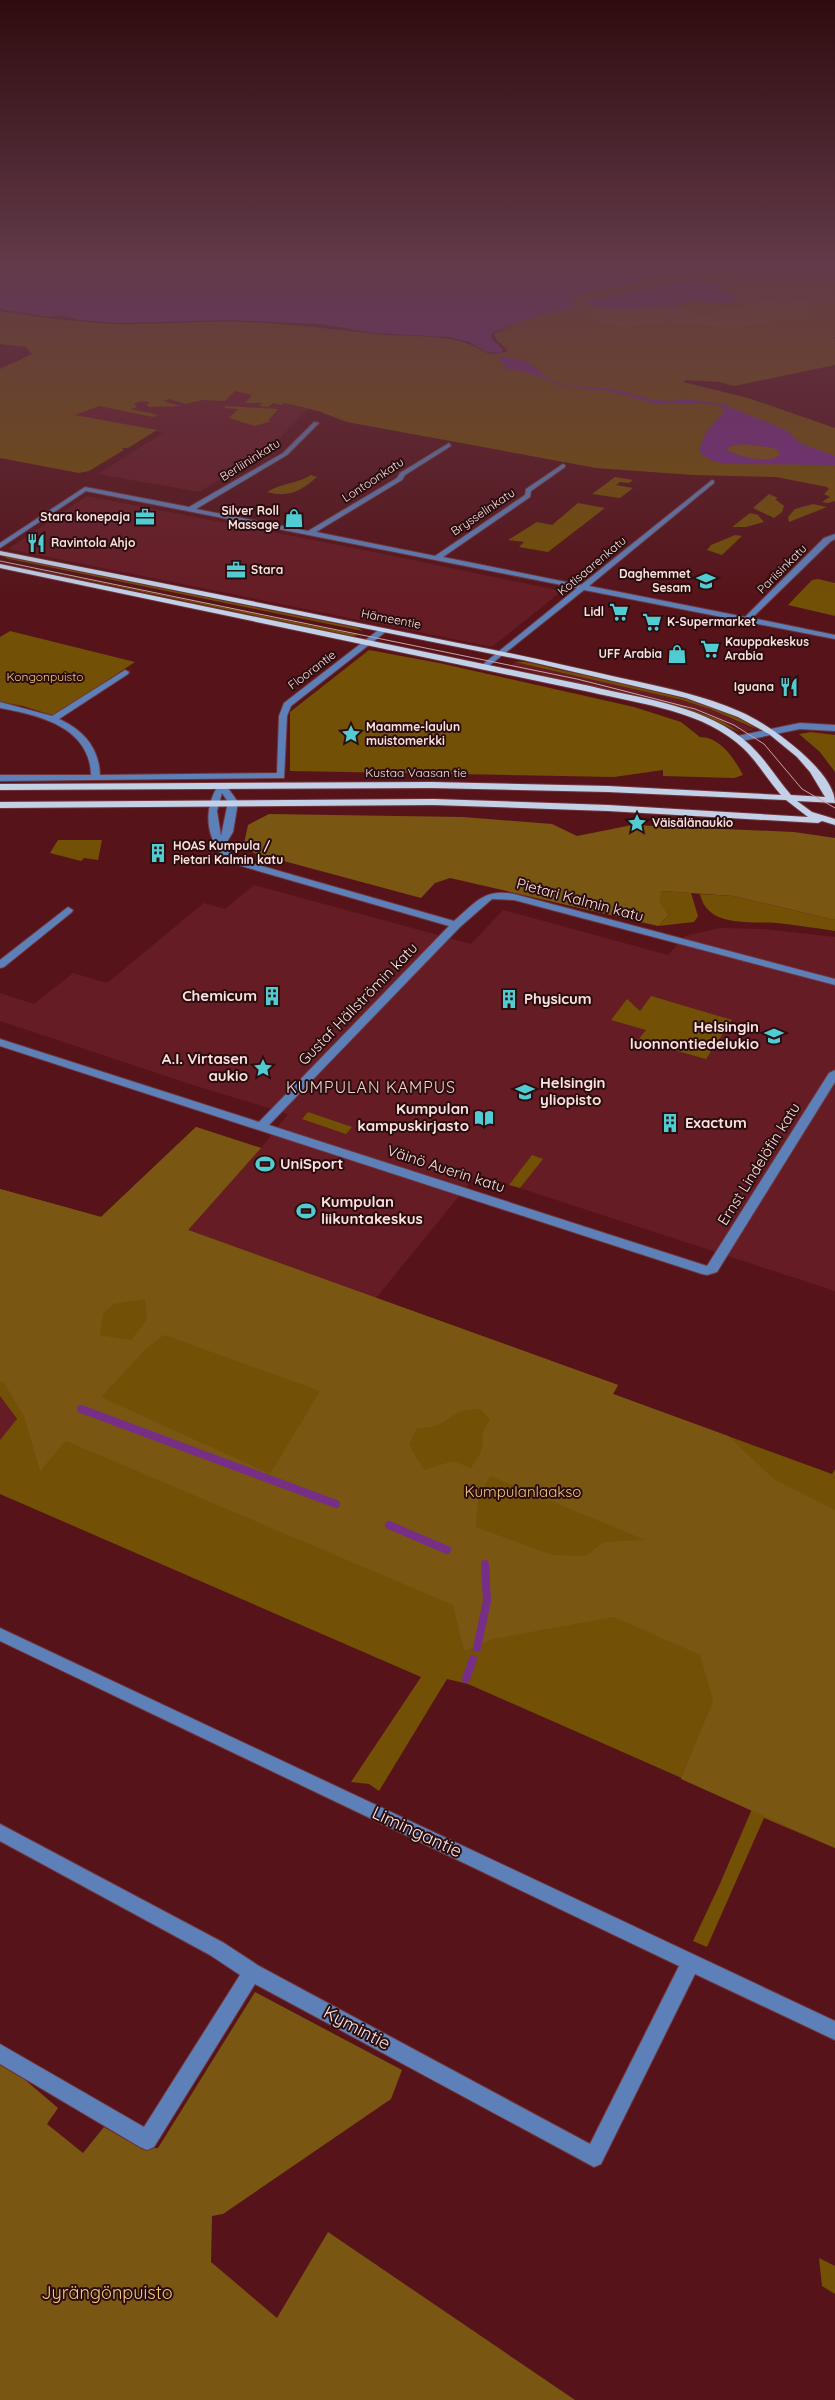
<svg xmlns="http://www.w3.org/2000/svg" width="835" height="2400" viewBox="0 0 835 2400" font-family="Quicksand,sans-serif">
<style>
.built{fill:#661c24}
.green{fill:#725005}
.forest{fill:#795612;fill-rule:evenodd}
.water{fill:#762e86;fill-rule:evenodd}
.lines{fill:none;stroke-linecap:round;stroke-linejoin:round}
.stream{stroke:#762e86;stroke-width:8}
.minor-casing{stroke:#71353a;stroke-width:2}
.major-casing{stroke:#71353a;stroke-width:2}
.minor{fill:#5d80b8;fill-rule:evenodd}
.major{fill:#c2d1e8;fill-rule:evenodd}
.tram{stroke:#c9a2a3;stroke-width:1}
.labels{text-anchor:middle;stroke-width:4;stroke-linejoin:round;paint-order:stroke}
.far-street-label{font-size:12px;fill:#fce1e1;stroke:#2a0d0e}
.far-poi-label{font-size:12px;font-weight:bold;fill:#fce1e1;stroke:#2a0d0e;text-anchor:start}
.far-park-label{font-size:12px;fill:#f5c779;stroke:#2a0d0e}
.street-label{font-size:15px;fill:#fce1e1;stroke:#2a0d0e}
.poi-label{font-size:15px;font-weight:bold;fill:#fce1e1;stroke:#2a0d0e;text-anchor:start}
.park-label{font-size:15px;fill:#f5c779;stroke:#2a0d0e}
.neighbourhood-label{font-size:16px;letter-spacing:1px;fill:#f5d3d2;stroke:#2a0d0e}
.near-street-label{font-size:18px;fill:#fce1e1;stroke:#2a0d0e}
.near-park-label{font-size:18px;fill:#f5c779;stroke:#2a0d0e}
</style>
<rect width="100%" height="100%" fill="#56141a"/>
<path class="built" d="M229 389 308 409 267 451 199 492 98 474 163 433 74 415 94 407Z
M87 496 384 554 562 591 493 646H488L8 549Z
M515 662 578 675 701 705 755 730 743 732 710 715 682 706 511 667Z
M254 885 471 944 503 910 668 955 685 936 720 928 764 929 835 937V1291L477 1174 376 1298 187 1230 261 1148 288 1114 193 1085 0 1021V993L34 1004 73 973 107 983 204 903 225 909Z
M0 1396 17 1420 0 1440Z"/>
<path class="green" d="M835 267V337L832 338 835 339V365L734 386 719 382 686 380 683 382 748 398 835 428V501L828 503 822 502 830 497 824 494 829 489 827 487 776 477 693 475 596 468 347 422 318 411 285 403 281 405 273 403 268 407 259 406 262 403H245L252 395 235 391 225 401 202 400 186 404 169 399 163 401 180 406 149 407 147 405 150 402C145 401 138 401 134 404L137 407 131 409 158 415 153 417 99 406 75 415 157 430 128 448H122L124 450 89 471 79 473 0 458V369L32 354 26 347 0 344V311C38 317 75 322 113 324 155 325 198 321 241 322 286 323 331 329 376 334 404 337 440 334 466 343 484 349 487 359 508 351L496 339 494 334 523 320 547 313 584 293 670 275 728 269 752 271Z
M226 406 278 409 268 421H271L255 426 229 418 238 409 224 408Z
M311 475 317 477C301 491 289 498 267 492 282 483 296 484 311 475Z
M615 477 633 480 629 483 620 482 616 485 633 488 620 498 592 494Z
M769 494 778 498 775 499 784 506 782 512 774 518 753 508Z
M578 503 605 508 548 552 519 547 524 542 508 540 537 522 552 525Z
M813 504 827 507 789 522 788 517 795 509Z
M750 513 758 515 764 522 746 527H732Z
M735 535 742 536 722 555 707 550 711 545Z
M7 557 358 628 363 631 5 558Z
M0 562 359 635 352 636Z
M818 579 835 583V616L788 605 812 580Z
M10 631 135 662 55 715H51L23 706 0 702V637Z
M369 650 439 663 634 707 681 722 700 737C720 737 734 758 743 775L734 778 663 776V770L614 777 290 771V712Z
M515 662C529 660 546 667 560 670 608 680 720 699 756 729L710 709 682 700Z
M510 667 682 706 720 720 742 733 701 715 659 702Z
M811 732 835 735V772L820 752 799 734Z
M58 840H102L98 860 84 858 81 861 50 853Z
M662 891 691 893 698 916 694 922 658 926 669 915 658 902Z
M700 894 733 896 835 920V931C816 928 796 925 777 923 750 921 707 928 700 894Z
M651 996 732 1020 706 1059 638 1040 646 1030 611 1020 627 999 640 1011Z
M308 1112 352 1127 346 1134 302 1119Z
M196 1127 261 1148 188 1230 618 1385 613 1394 832 1474 835 1469V1848L764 1818 707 1947 693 1941 719 1886 752 1809 468 1684 447 1679 379 1791 369 1784 351 1782 421 1677 0 1494V1440L17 1419 0 1396V1189L101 1217Z
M532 1155 543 1159 520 1188 509 1185Z
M819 2258 835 2266V2294L822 2286Z"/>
<path class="forest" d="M786 296 811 302 809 314 805 316H787L736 329 671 322Z
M676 306 696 314 625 328 592 318 591 313 599 308 630 310 644 307Z
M744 444 774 448 781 454C769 466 740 457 726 450L731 446Z
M269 814 463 817 552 824 577 836 632 825 794 832 835 838V920L733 896 662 891 659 902 669 915 658 926 450 878 435 883 421 898 254 853 244 844 248 825Z
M196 1127 261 1148 188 1230 618 1385 613 1394 728 1436 774 1479 835 1510V1848L681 1779 713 1701 700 1655 614 1617 493 1639 464 1651 453 1605 66 1441 40 1471 24 1416 4 1383 0 1381V1189L101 1217ZM145 1299 147 1319 131 1340 100 1335 103 1313 114 1304ZM164 1335 320 1391 270 1474 101 1397 146 1349ZM480 1409 490 1419 482 1434C485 1448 479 1457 471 1468L453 1461 424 1470 409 1445 417 1428C443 1428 440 1422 460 1412 466 1409 474 1410 480 1409ZM490 1476 645 1540 603 1542 586 1556 552 1555 476 1527 478 1498Z
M255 1992 402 2070 391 2099 223 2214 212 2216 211 2262 277 2318 328 2232 575 2400H0V2065L24 2079 58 2108 47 2124 83 2153 104 2127 142 2149 158 2148Z"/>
<path class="water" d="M0 262H835V267L712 270 670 275 584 293 572 299 575 306 571 309 532 317 492 333 491 338 503 350 501 353 486 352 469 342 449 337 374 333 321 324 229 320 120 323 79 320 60 315 50 317 0 309Z
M696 279 716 282 722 286 719 289 739 300 724 303 689 301 676 306 644 307 630 310 599 308 584 303 587 300 671 282Z
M502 357 525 361 541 371 538 372 551 381 565 385 616 389 652 400 672 401 685 399 723 404 786 430 800 443 835 456V465L725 464C716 462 703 459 699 450L706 432 725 411 720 406 712 404 653 403 611 391 561 386 530 373 503 368 505 364 497 359ZM744 444 774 448 781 454C769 465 740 457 726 450L731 446Z"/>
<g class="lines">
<path class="stream" d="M81 1409 336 1504
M389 1525 447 1550
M477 1648 487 1601 485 1564
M466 1679 473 1659"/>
<g class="minor-casing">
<path id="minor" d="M314 422 319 423 287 455 196 509 308 531 397 478 400 473 449 443 451 446 405 475 402 480 316 532 435 556 525 495 526 489 563 464 565 465V467L531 491 530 497 443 557 581 585 712 480 714 481V483L589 586 745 617 824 538 835 534V539L830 542 752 618 835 635V639L584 590 485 669 481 667 482 665 577 588 86 491 0 548V543L85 487 189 507 283 453Z
M381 628 388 630 291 706 287 716 284 778 0 781V775H91C90 727 39 715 0 708V702L52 716 125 670 129 672 128 674 59 719C83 730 99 747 100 775L277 773 279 716 284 703Z
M800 723 835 725V731L800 729 737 742 733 739 737 736Z
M222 783 225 784 238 802 233 832 225 845 237 859 454 921C475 903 484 888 514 894L835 979V985L514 900 492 899 460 927 269 1125 707 1266 829 1073 835 1070V1082L717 1272 707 1275 702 1274 0 1046V1039L259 1122 449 926 231 863C205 843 202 810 219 784ZM222 793 228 802 221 836 217 811Z
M68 907 73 910 72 912 4 967 0 968V960Z
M0 1628 835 2021V2040L695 1974 601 2164 594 2167 255 1984 154 2147 147 2150 140 2147 0 2064V2044L144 2127 240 1975 210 1955 0 1841V1824L224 1943 259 1966 590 2144 679 1966 0 1641Z"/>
</g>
<g class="major-casing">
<path id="major" d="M0 551C153 581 305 612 458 643 513 653 567 666 621 678 662 687 703 695 741 712 769 724 835 771 835 803L797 801 812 812 835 819V825L822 821 818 823 608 811 434 805 0 808V802L434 799 608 805 808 817 786 800 608 792 432 788 0 790V784L432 782 608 786 781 795C768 780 758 763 744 749 705 711 641 704 590 692L0 568V564L590 686C643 699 709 706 750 745 766 760 777 779 791 795L825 797 810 772 797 757 769 734 738 717 686 698 523 660 0 555Z"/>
</g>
<use href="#minor" class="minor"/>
<use href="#major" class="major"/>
<path class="tram" d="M0 561 577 679 695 709 734 725 764 744 802 789 835 808"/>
</g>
<linearGradient id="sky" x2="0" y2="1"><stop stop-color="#2f0b0e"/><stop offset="0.44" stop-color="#623a49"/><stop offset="1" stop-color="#623a49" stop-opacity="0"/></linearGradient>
<rect width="835" height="598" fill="url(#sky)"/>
<defs>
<g id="office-bare" transform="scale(1.5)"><path d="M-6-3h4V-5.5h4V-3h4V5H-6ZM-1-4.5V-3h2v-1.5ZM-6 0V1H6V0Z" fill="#51ccd2" stroke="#2a0d0e" stroke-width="2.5" paint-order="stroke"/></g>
<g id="shop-bare" transform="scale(1.5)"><path d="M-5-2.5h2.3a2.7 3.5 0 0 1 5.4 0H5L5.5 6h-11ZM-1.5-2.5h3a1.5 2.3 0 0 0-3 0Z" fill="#51ccd2" stroke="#2a0d0e" stroke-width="2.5" paint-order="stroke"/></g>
<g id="restaurant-bare" transform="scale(1.5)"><path d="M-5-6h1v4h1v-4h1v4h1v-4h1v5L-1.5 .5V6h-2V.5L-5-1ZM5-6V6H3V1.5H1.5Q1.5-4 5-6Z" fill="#51ccd2" stroke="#2a0d0e" stroke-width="2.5" paint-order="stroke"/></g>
<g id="school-bare" transform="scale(1.5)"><path d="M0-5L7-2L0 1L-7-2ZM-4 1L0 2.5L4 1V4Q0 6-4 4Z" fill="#51ccd2" stroke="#2a0d0e" stroke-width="2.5" paint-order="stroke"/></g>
<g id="supermarket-bare" transform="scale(1.5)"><path d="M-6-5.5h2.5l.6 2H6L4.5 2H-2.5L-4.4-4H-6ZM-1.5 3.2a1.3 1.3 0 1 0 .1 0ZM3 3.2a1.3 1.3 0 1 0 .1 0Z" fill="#51ccd2" stroke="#2a0d0e" stroke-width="2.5" paint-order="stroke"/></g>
<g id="sight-bare" transform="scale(1.5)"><path d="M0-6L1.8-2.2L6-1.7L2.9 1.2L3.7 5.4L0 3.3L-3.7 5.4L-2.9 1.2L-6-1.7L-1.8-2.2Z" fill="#51ccd2" stroke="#2a0d0e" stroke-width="2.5" paint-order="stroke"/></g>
<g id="building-bare" transform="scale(1.5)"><path d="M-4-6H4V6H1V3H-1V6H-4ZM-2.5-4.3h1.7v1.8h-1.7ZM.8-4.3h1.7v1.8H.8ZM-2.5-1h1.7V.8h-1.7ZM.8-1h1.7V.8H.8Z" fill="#51ccd2" stroke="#2a0d0e" stroke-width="2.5" paint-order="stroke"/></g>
<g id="university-bare" transform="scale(1.5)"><path d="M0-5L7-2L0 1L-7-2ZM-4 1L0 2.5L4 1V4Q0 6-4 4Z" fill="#51ccd2" stroke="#2a0d0e" stroke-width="2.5" paint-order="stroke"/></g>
<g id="library-bare" transform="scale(1.5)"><path d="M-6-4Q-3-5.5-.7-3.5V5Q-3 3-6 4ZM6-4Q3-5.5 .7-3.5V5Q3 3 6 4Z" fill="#51ccd2" stroke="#2a0d0e" stroke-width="2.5" paint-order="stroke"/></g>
<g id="stadium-bare" transform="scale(1.5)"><path d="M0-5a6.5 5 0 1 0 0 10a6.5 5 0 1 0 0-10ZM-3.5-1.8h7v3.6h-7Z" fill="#51ccd2" stroke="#2a0d0e" stroke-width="2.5" paint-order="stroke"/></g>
</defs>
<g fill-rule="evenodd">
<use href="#office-bare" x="145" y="517"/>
<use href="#shop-bare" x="294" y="518"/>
<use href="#restaurant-bare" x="36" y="543"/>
<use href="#office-bare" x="236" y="570"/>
<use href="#school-bare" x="706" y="581"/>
<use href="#supermarket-bare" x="619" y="612"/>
<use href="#supermarket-bare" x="652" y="622"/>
<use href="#supermarket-bare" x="710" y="649"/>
<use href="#shop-bare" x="677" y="654"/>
<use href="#restaurant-bare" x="789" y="687"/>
<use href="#sight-bare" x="351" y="734"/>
<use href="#sight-bare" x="637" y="823"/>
<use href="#building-bare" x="158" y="853"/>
<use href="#building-bare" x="272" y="996"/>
<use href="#building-bare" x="509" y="999"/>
<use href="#school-bare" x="774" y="1036"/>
<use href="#sight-bare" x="263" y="1068"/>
<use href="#university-bare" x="525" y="1092"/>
<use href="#library-bare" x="484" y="1118"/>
<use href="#building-bare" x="670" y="1123"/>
<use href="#stadium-bare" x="265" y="1164"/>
<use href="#stadium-bare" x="306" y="1211"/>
</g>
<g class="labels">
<g class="far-street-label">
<text transform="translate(250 460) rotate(-32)" y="4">Berliininkatu</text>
<text transform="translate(373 480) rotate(-33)" y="4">Lontoonkatu</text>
<text transform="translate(483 512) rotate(-34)" y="4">Brysselinkatu</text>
<text transform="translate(592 566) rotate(-40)" y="4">Kotisaarenkatu</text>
<text transform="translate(782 569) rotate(-45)" y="4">Pariisinkatu</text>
<text transform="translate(391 619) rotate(11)" y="4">Hämeentie</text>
<text transform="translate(312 670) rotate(-37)" y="4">Floorantie</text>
<text x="416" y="777">Kustaa Vaasan tie</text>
</g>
<g class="far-poi-label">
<text x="279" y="515" text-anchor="end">Silver Roll<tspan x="279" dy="14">Massage</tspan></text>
<text x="130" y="521" text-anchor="end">Stara konepaja</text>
<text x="51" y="547">Ravintola Ahjo</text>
<text x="251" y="574">Stara</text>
<text x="691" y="578" text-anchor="end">Daghemmet<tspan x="691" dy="14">Sesam</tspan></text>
<text x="604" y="616" text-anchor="end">Lidl</text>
<text x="667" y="626">K-Supermarket</text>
<text x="725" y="646">Kauppakeskus<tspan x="725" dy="14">Arabia</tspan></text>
<text x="662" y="658" text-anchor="end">UFF Arabia</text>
<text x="774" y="691" text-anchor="end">Iguana</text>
<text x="366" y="731">Maamme-laulun<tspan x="366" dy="14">muistomerkki</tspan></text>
<text x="652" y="827">Väisälänaukio</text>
<text x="173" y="850">HOAS Kumpula /<tspan x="173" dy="14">Pietari Kalmin katu</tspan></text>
</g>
<g class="far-park-label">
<text x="45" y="681">Kongonpuisto</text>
</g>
<g class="street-label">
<text transform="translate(580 900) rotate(15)" y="5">Pietari Kalmin katu</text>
<text transform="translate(358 1004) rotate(-46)" y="5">Gustaf Hällströmin katu</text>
<text transform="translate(759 1164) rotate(-58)" y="5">Ernst Lindelöfin katu</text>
<text transform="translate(446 1169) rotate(18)" y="5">Väinö Auerin katu</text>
</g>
<g class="poi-label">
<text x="257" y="1001" text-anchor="end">Chemicum</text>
<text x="524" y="1004">Physicum</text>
<text x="759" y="1032" text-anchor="end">Helsingin<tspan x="759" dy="17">luonnontiedelukio</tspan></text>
<text x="248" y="1064" text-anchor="end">A.I. Virtasen<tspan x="248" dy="17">aukio</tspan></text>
<text x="540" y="1088">Helsingin<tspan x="540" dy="17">yliopisto</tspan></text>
<text x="469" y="1114" text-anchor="end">Kumpulan<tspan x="469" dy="17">kampuskirjasto</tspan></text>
<text x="685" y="1128">Exactum</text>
<text x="280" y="1169">UniSport</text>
<text x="321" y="1207">Kumpulan<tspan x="321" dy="17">liikuntakeskus</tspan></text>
</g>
<g class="park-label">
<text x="523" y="1497">Kumpulanlaakso</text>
</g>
<g class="neighbourhood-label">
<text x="371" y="1093">KUMPULAN KAMPUS</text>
</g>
<g class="near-street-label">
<text transform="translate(417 1832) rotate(25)" y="6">Limingantie</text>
<text transform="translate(357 2028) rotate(28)" y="6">Kymintie</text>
</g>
<g class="near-park-label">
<text x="107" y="2299">Jyrängönpuisto</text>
</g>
</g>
</svg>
